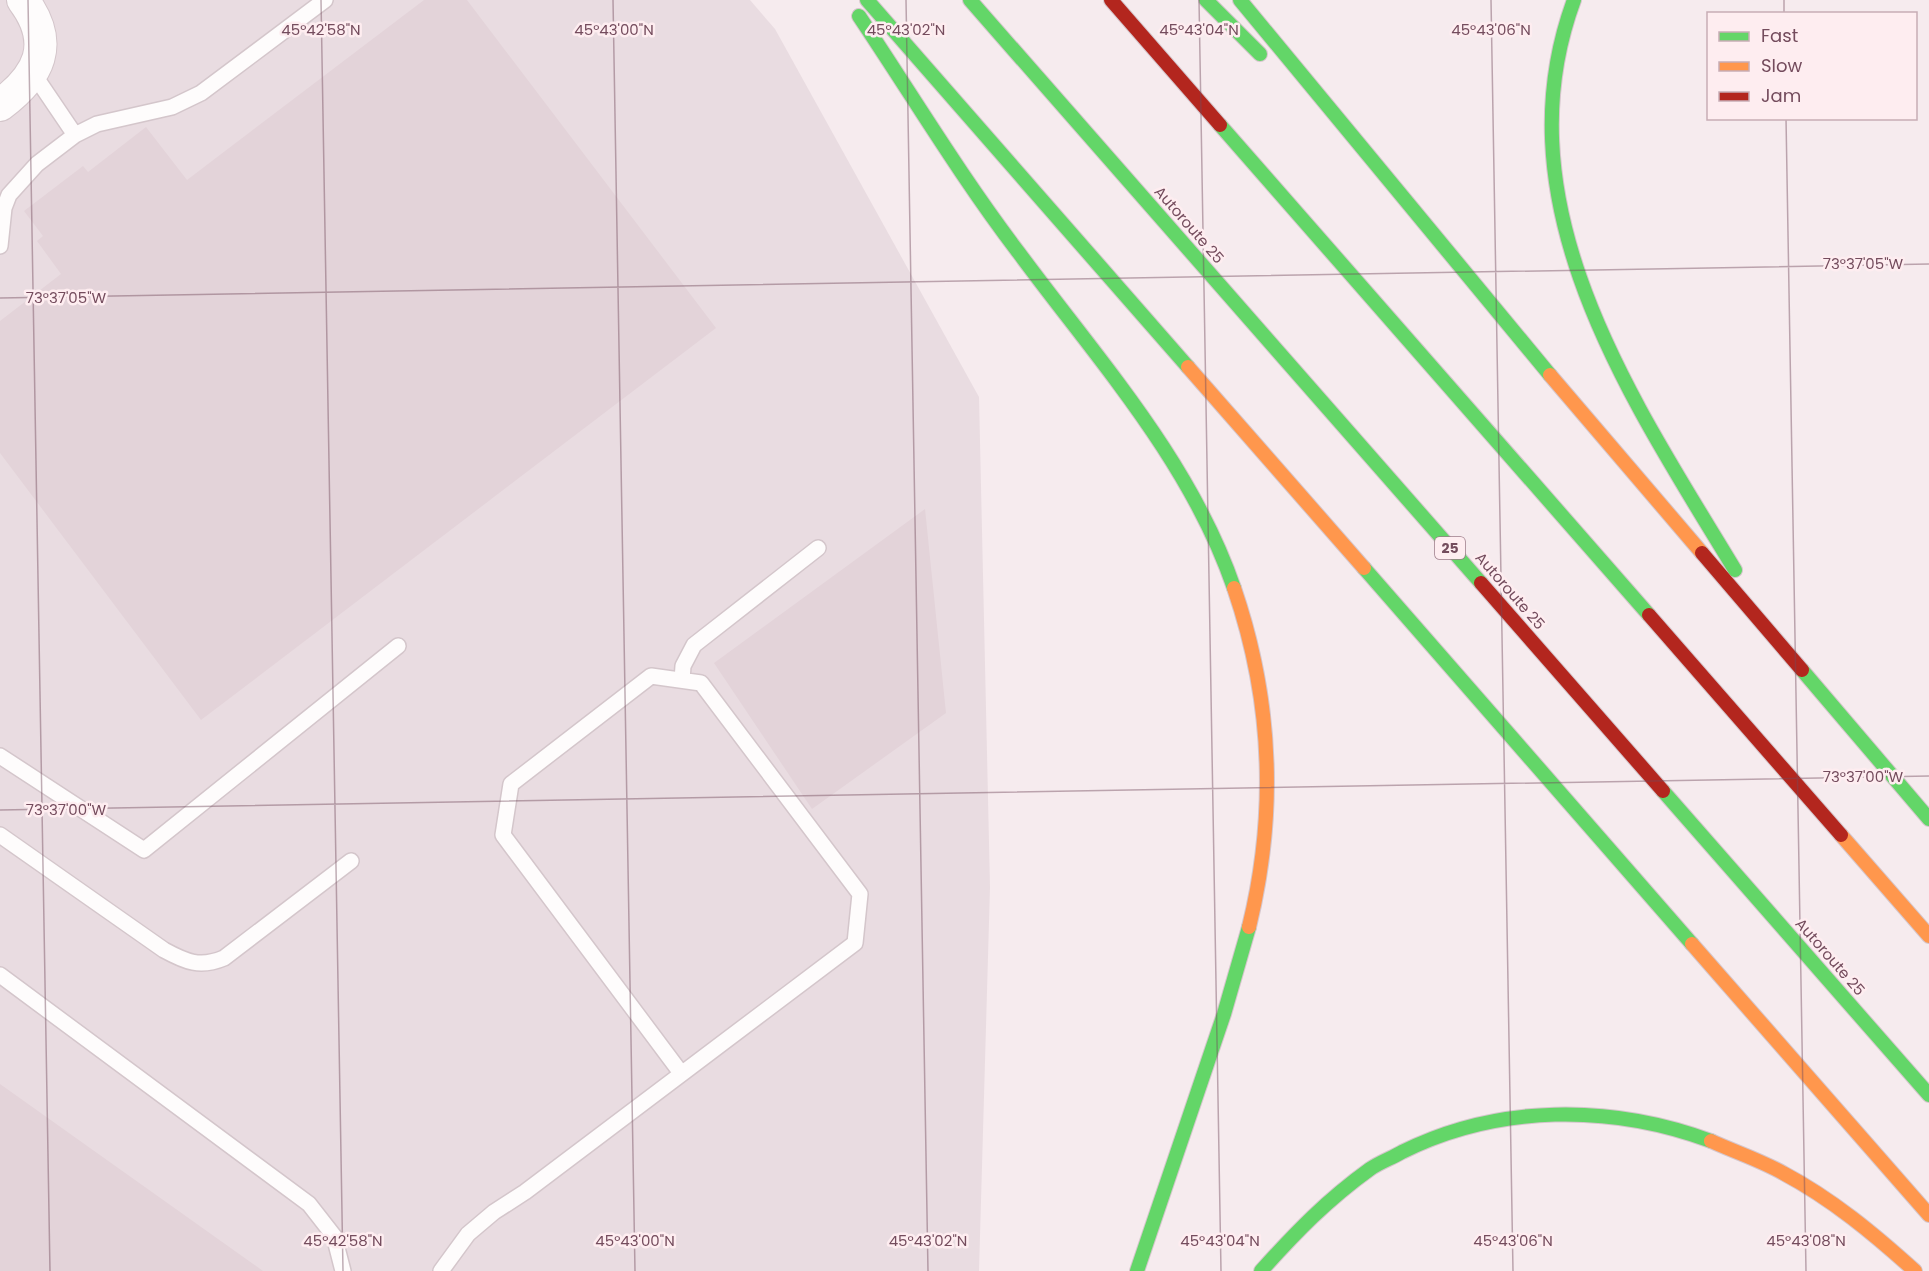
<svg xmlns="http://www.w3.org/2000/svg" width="1929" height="1271" viewBox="0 0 1929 1271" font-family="Poppins,sans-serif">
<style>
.industrial{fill:#e9dce1}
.building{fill:#e3d3d9}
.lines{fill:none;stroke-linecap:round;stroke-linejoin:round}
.lane-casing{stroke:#d4c6cb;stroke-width:18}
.street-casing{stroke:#d4c6cb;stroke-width:34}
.fast-casing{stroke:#d5c6cc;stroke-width:16}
.slow-casing{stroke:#d5c6cc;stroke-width:16}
.jam-casing{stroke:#d5c6cc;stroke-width:16}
.lane{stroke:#fefcfc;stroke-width:15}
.street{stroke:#fefcfc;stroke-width:32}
.fast{stroke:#63d668;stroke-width:14}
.slow{stroke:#ff974d;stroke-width:14}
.jam{stroke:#b3261e;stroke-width:14}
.ticks{fill:none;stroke:#744c5d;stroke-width:1.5;stroke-opacity:0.45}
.labels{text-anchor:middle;stroke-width:5;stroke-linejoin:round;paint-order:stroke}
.shield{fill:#feedf0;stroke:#9d7c89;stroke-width:1.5}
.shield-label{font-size:14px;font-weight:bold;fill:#744c5d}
.street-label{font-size:15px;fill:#744c5d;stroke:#feedf0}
.ticks-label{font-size:15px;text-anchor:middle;fill:#744c5d;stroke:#feedf0;stroke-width:5;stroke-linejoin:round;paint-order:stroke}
</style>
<rect width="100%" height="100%" fill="#f6ebee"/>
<path class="industrial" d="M0 0H750L775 29 979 397 990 887 979 1271H0Z"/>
<path class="building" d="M424 0H467L716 328 201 720 0 453V321L61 274 37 241 43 236 24 211 83 166 88 172 146 127 187 180Z
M925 509 946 713 812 809 714 663Z
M0 1084 263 1271H0Z"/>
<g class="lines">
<g class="lane-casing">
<path id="lane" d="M33 73 75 135
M0 246 4 208 9 195 37 164 75 135 97 124 172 107 201 93 325 0
M682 680 683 666 694 645 818 548
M0 756 144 850 398 646
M0 835 164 950C186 962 200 968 224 958L351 861
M0 975 309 1204 334 1236 343 1271
M441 1271 468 1234 494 1212 525 1192 855 943 860 894 701 683 651 676 511 784 503 835 681 1073"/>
</g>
<g class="street-casing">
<path id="street" d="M0 105C39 76 56 44 23 0"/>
</g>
<g class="fast-casing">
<path id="fast" d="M867 0 1188 367
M970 0 1481 583
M1206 0 1260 54
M1240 0 1550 375
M1574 0C1498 206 1633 401 1735 570
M859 16C912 95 961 177 1019 253 1098 360 1190 460 1234 588
M1220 125 1649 615
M1364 568 1692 944
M1802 670 1929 819
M1663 791 1929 1095
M1137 1271 1224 1014 1249 927
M1261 1271C1296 1232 1327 1200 1370 1169 1380 1162 1392 1158 1402 1152 1498 1104 1611 1104 1711 1141"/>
</g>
<g class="slow-casing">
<path id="slow" d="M1188 367 1364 568
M1550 375 1702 553
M1234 588C1272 699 1277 813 1249 927
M1841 835 1929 936
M1692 944 1929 1215
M1711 1141C1735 1152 1760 1160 1783 1173 1832 1199 1874 1234 1915 1271"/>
</g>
<g class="jam-casing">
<path id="jam" d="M1111 0 1220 125
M1702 553 1802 670
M1481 583 1663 791
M1649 615 1841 835"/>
</g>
<use href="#lane" class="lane"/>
<use href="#street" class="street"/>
<use href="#fast" class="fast"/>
<use href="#slow" class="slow"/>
<use href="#jam" class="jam"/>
</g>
<path class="ticks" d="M28 0 50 1271M321 0 343 1271M613 0 635 1271M906 0 928 1271M1199 0 1221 1271M1491 0 1513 1271M1784 0V14M1786 118 1806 1271M0 298 1929 264M0 810 1929 776"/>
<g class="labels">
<rect class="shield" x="1435" y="537" width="30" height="22" rx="4.5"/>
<g class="shield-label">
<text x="1450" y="553">25</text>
</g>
<g class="street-label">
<text transform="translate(1189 225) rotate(49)" y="5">Autoroute 25</text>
<text transform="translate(1510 591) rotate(49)" y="5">Autoroute 25</text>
<text transform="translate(1830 957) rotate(49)" y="5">Autoroute 25</text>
</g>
</g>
<g class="ticks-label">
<text x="321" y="35">45°42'58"N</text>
<text x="614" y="35">45°43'00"N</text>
<text x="906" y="35">45°43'02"N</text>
<text x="1199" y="35">45°43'04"N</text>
<text x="1491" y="35">45°43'06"N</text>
<text x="1863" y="269">73°37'05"W</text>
<text x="66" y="303">73°37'05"W</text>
<text x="1863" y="782">73°37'00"W</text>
<text x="66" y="815">73°37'00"W</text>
<text x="343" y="1246">45°42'58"N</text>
<text x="635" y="1246">45°43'00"N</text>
<text x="928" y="1246">45°43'02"N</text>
<text x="1220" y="1246">45°43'04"N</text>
<text x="1513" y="1246">45°43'06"N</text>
<text x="1806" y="1246">45°43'08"N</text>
</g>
<rect x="1707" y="12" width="210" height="108" fill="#feedf0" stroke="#c7adb5" stroke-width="1.5"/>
<rect x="1719" y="32" width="30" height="9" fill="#63d668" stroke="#c7adb5" stroke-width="1.5"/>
<text x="1761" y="42" font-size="18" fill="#744c5d">Fast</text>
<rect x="1719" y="62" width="30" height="9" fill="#ff974d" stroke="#c7adb5" stroke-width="1.5"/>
<text x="1761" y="72" font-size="18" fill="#744c5d">Slow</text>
<rect x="1719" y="92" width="30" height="9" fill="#b3261e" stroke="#c7adb5" stroke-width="1.5"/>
<text x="1761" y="102" font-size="18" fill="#744c5d">Jam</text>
</svg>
